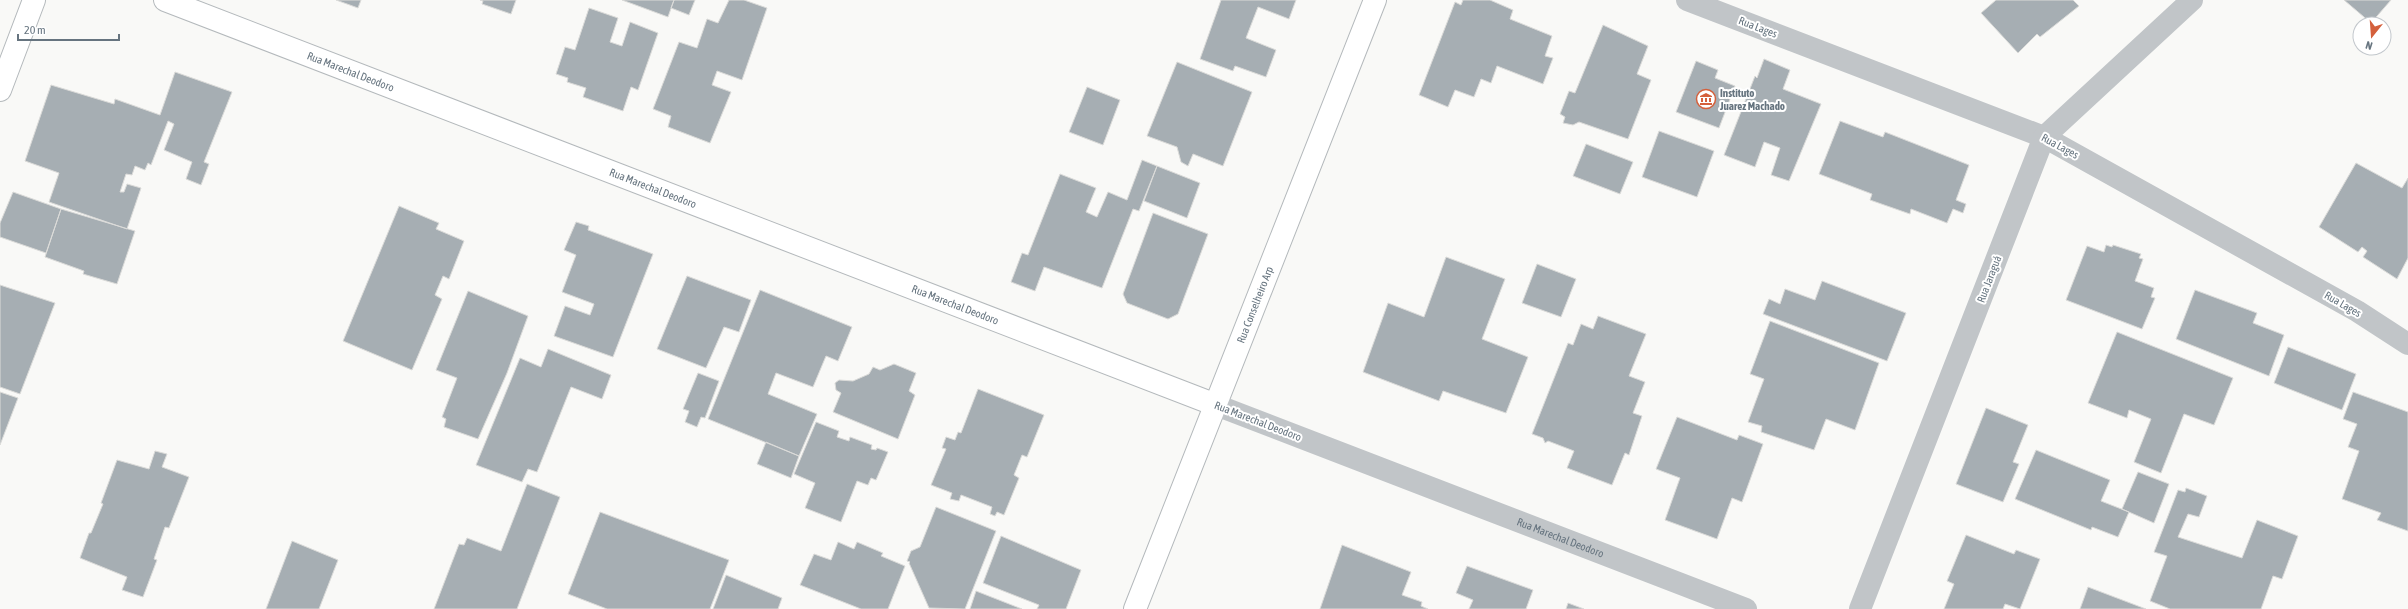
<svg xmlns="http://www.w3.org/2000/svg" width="2408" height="609" viewBox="0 0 2408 609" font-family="'Asap Condensed',sans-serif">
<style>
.building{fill:#a6aeb3;stroke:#dbdbd9}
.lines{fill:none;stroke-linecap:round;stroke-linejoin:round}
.major-casing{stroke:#b4b9bc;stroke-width:24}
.minor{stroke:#c1c5c8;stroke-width:22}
.major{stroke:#fff;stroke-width:22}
.labels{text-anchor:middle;stroke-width:4;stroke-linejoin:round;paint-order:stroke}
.street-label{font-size:11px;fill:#66747f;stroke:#fff}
.poi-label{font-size:11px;font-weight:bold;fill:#66747f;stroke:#fff;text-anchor:start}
</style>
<rect width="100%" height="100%" fill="#f9f9f7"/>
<path class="building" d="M336 0H361L358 8Z
M480 0H516L511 14 482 4 483 1Z
M622 0H674L668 17Z
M674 0H695L689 15 671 8Z
M729 0H744L767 8 742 80 717 71 712 85 731 92 710 143 668 127 671 116 653 109 679 42 697 48 707 19 718 23Z
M1221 0H1296L1289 19 1258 7 1246 38 1276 50 1266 77 1235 66 1233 71 1200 59Z
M1463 0H1490L1513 10 1510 19 1552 36 1545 56 1553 58 1543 84 1497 66 1491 83 1481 79 1474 97 1455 90 1448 107 1419 95 1455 2 1461 5Z
M1996 0H2073L2079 6 2040 37 2037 34 2018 53 1981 13Z
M2344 0H2391L2371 23Z
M589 8 618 18 610 42 622 46 630 22 658 33 638 90 631 87 623 111 583 97 586 88 567 82 568 78 556 74 565 47 575 50Z
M1603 25 1648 46 1637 74 1651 80 1628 139 1579 122 1573 125 1563 123 1565 117 1560 114 1569 91 1575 93Z
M1764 59 1790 70 1783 89 1821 104 1789 181 1771 175 1780 148 1764 142 1755 167 1724 155 1755 76 1757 78Z
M1696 61 1718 70 1715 78 1735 86 1719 128 1676 112Z
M1177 62 1252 92 1223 166 1193 154 1188 166 1181 162 1177 147 1147 136Z
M175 72 232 92 204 162 209 164 201 185 186 179 192 162 164 150 174 124 168 121 151 165 148 163 145 170 135 166 132 175 126 174 120 192H124L127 184 141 188 127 229 49 202 59 173 25 161 51 85 114 104 115 99 160 115Z
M1087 87 1120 100 1103 145 1069 132Z
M1840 121 1883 137 1885 132 1969 165 1956 200 1966 204 1963 213 1953 209 1947 223 1911 209 1910 214 1870 200 1872 194 1819 174Z
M1659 131 1714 151 1697 197 1642 177Z
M1586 144 1633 162 1620 194 1573 176Z
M1142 160 1157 166 1139 211 1133 209 1102 288 1044 267 1035 291 1011 282 1022 253 1028 255 1060 174 1096 188 1086 212 1097 217 1108 192 1127 200Z
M2356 163 2402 188 2408 178V258L2397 279 2363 257 2367 251 2362 247 2358 252 2319 227Z
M1157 166 1200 183 1187 218 1144 201Z
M13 192 61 209 46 253 0 237V223Z
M399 206 439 223 436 229 464 241 449 279 443 276 435 295 442 299 412 370 343 341Z
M61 209 135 231 117 284 83 274 84 271 45 257Z
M1153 213 1208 234 1178 314 1168 319 1127 303 1123 294Z
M576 222 589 226 588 230 653 254 613 357 554 336 565 306 590 315 594 304 562 292 576 255 564 250Z
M2106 245 2112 247 2113 245 2141 254 2139 258 2143 259 2135 281 2154 288 2151 297 2155 298 2142 329 2066 300 2087 246 2104 252Z
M1446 257 1505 279 1482 339 1528 357 1506 413 1443 391 1439 401 1363 372 1388 303 1424 317Z
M1537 264 1576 279 1561 317 1522 303Z
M687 276 751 300 739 332 724 327 706 368 657 349Z
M1822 281 1906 313 1887 361 1763 314 1769 299 1780 304 1785 289 1815 300Z
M0 285 55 303 20 394 0 387Z
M760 290 852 327 838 361 826 356 813 387 776 373 768 394 817 414 799 456 708 419Z
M2195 290 2257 313 2253 323 2284 335 2269 376 2176 339Z
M468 291 528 316 507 373 478 439 444 427 446 419 442 417 457 378 436 370Z
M1598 316 1646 334 1629 376 1645 382 1633 413 1642 416 1629 455 1625 453 1612 485 1567 468 1574 451 1548 441 1545 443 1543 438 1532 434 1568 343 1573 345 1581 324 1593 329Z
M1770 321 1879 363 1855 430 1826 419 1814 450 1761 432 1762 426 1748 422 1764 379 1750 374Z
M2117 332 2233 378 2214 425 2184 414 2161 473 2134 462 2151 419 2129 410 2127 418 2088 403Z
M2288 347 2356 374 2342 410 2274 383Z
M548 349 611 375 602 399 571 387 537 472 528 469 522 482 476 465 520 358 541 367Z
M894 364 916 373 909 391 915 395 898 439 833 412 841 393 836 390 835 383 839 380 853 381 869 374 873 367 880 370Z
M698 373 719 381 705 418 701 417 697 427 685 422 689 411 683 409Z
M978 389 1044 415 1027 457 1022 455 1014 475 1019 478 1004 515 997 512 995 516 990 514 992 507 961 495 959 501 950 499 952 493 931 485 946 449 942 448 946 437 955 440 958 432 961 433Z
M0 392 18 398 0 445Z
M2353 392 2408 412V531L2377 520 2381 513 2342 499 2359 451 2348 447 2357 424 2343 419Z
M1986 408 2028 425 2013 462 2019 464 2003 502 1956 484Z
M1677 417 1737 440 1739 435 1763 444 1742 502 1732 498 1717 539 1665 520 1680 478 1656 469Z
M816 422 839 431 837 437 849 441 850 437 872 445 871 449 876 450 877 448 888 452 876 480 871 478 868 485 857 481 841 522 805 508 815 483 794 474Z
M766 442 799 456 791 478 757 464Z
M2036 450 2110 480 2101 501 2129 512 2118 537 2092 527 2091 530 2015 499Z
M155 451 167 454 162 467 189 477 169 528 165 527 154 559 157 560 143 597 122 590 127 577 80 558 89 533H91L103 504 101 503 117 460 149 469Z
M2138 472 2169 484 2154 523 2122 509Z
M527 484 560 497 517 609H434L459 544 464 545 467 538 501 551Z
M2186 488 2207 496 2199 517 2188 514 2178 537 2242 558 2257 520 2298 536 2282 579 2273 576 2261 609H2170L2150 601 2167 556 2154 552 2178 490 2185 492Z
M936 507 996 531 965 609 929 608 909 563 910 562 907 561 911 551 920 547Z
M600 512 729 560 710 609H607L568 594Z
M1966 535 2014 554 2016 550 2040 559 2020 609 2005 604 2003 609H1944L1954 584 1947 581Z
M1001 536 1081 570 1066 609H1037L1039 605 983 583Z
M292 541 338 560 319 609H266Z
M838 542 854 549 857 542 883 553 881 556 905 566 888 609H861L800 585 814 554 831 560Z
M1342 545 1411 572 1402 595 1422 602 1421 606 1428 609H1320Z
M1467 566 1533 590 1526 609H1469L1473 600 1456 593Z
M726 575 782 598 778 609H713Z
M2088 587 2146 609H2080Z
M976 591 1022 609H970Z
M1568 603 1584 609H1566Z"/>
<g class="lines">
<g class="major-casing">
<g id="major">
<path id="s2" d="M165 0 1216 405"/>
<path d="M0 90 34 0"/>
<path id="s3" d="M1135 609 1375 0"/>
</g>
</g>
<g class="minor">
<path d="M1687 0 2044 137 2357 311 2408 344"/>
<path id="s1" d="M1216 405 1746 609"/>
<path d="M1860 609 2044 137 2192 0"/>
</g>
<use href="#major" class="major"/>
</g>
<defs>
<g id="museum-ring" transform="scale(1)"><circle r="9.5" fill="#fff" stroke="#d4603c" stroke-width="1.5"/><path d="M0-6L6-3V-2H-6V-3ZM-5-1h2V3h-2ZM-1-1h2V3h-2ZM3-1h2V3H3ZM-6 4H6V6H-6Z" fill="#d4603c"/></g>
</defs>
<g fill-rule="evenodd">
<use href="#museum-ring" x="1706" y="99"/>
</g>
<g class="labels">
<g class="street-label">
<text transform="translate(1758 27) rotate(21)" y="4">Rua Lages</text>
<text dy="4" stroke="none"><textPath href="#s2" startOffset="199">Rua Marechal Deodoro</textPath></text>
<text transform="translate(2060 146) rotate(28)" y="4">Rua Lages</text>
<text dy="4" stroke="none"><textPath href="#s2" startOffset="523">Rua Marechal Deodoro</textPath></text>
<text transform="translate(1989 279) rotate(-69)" y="4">Rua Jaraguá</text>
<text transform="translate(2343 304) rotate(30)" y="4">Rua Lages</text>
<text dy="4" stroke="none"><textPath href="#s2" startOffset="847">Rua Marechal Deodoro</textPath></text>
<text dy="4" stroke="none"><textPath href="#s3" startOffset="327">Rua Conselheiro Arp</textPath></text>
<text transform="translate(1258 421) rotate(21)" y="4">Rua Marechal Deodoro</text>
<text dy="4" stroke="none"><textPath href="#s1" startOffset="369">Rua Marechal Deodoro</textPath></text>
</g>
<g class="poi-label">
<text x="1720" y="97">Instituto<tspan x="1720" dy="13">Juarez Machado</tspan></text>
</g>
</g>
<g transform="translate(2372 36) rotate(197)"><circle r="19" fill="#ffffff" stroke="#c2c7cc"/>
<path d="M0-3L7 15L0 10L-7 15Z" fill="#d4603c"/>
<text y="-6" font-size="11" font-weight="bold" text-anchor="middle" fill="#66747f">N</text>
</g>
<path d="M18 34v6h101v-6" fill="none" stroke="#66747f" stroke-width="2"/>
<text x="24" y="34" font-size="12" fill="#66747f" stroke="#ffffff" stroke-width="3" paint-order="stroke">20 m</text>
</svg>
